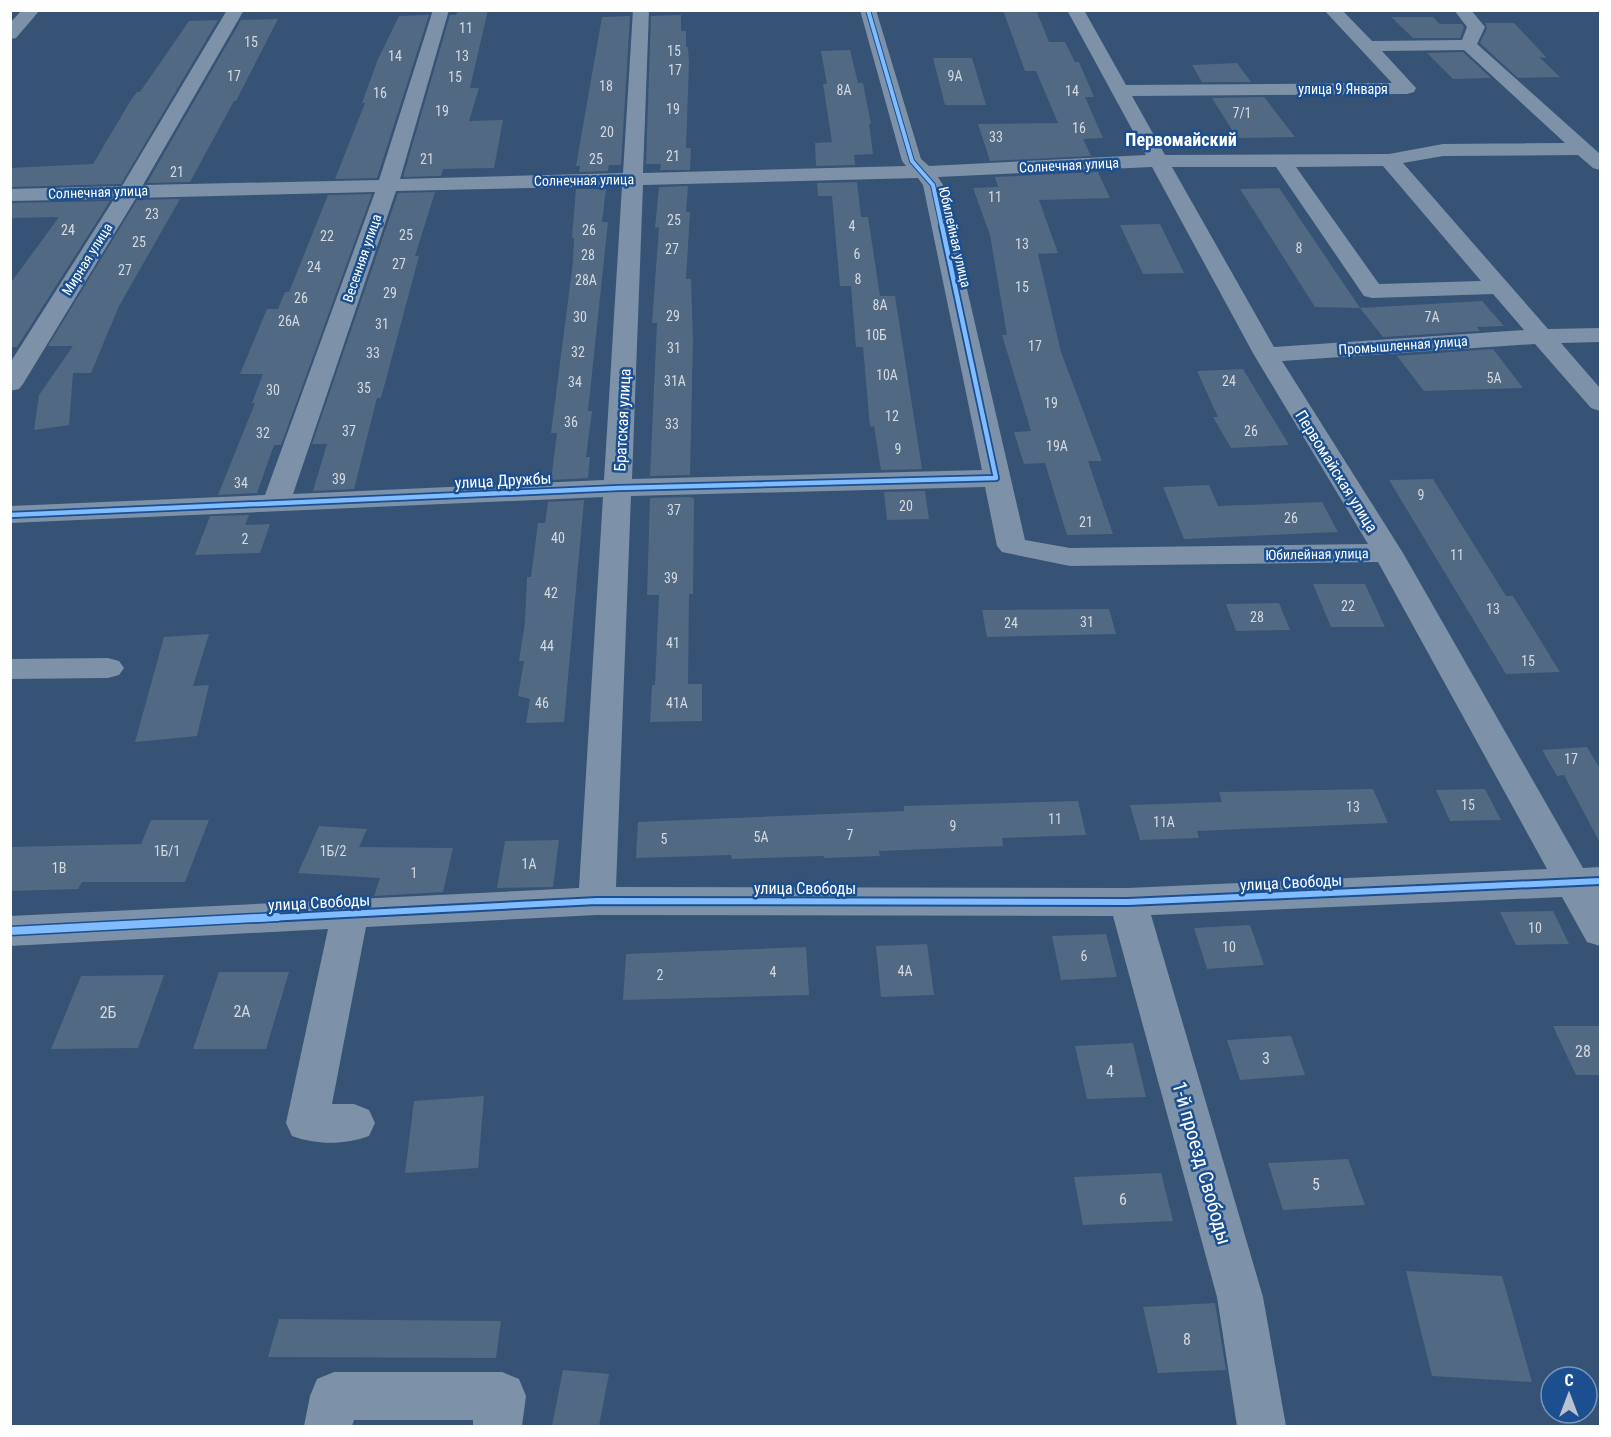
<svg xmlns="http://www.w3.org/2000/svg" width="1611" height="1437" viewBox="0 0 1611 1437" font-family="'Roboto Condensed',sans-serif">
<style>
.building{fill:#526984}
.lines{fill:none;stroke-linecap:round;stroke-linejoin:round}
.minor{fill:#7d92a8;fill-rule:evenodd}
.cycleway-far3-casing{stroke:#1b4f8f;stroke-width:6}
.cycleway-far2-casing{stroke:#1b4f8f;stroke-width:8}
.cycleway-far1-casing{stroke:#1b4f8f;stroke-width:10}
.cycleway-casing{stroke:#1b4f8f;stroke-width:11}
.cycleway-far3{stroke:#80bcff;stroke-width:4}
.cycleway-far2{stroke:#80bcff;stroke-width:4.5}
.cycleway-far1{stroke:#80bcff;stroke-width:6}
.cycleway{stroke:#80bcff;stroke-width:8}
.labels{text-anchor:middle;stroke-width:5;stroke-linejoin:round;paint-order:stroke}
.number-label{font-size:14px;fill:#d4dae0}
.far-street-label{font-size:14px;fill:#fff;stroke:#1b4f8f}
.street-label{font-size:16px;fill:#fff;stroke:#1b4f8f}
.near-number-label{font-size:16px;fill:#d4dae0}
.far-district-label{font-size:18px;font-weight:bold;fill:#fff;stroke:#1b4f8f}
.near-street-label{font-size:20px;fill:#fff;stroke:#1b4f8f}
</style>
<rect width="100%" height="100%" fill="#365274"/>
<path class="building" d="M458 10H488L470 88H479L469 121 503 120 494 168 443 169 441 176 403 177 450 15H456Z
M1003 10H1036L1049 42H1065L1075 62H1079L1094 97H1085L1103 138 1083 139 1091 156 990 161 978 124 1058 123 1036 71H1025Z
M429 15 377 178 335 179 365 103H362L378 59 399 16Z
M681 15V31H686V47H688L689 63 686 148H691L690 170H660L661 164H646L651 16Z
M630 16 621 165H609L608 171 579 172 580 166H576L602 17Z
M1391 17H1433L1440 24H1462L1464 27 1460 38H1413Z
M278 19 236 101H234L190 182 147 183 241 20Z
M218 20 121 184 10 187V168L93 164 131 100 137 92H140L189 21Z
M1485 23H1514L1547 58 1539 57 1560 77 1518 78 1480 43 1487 28Z
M850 50 858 83H863L871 124H869L873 154 854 155 855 165 816 166 815 143 832 142 823 84H827L821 51Z
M1463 52 1491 78 1453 79 1427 53Z
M933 58H972L986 105H945Z
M1237 63 1251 82H1202L1192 65Z
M1264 97 1295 137 1237 138 1212 98Z
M1098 172 1110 198 1039 200 1058 253 1038 254 1061 352 1102 461H1088L1113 534 1067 535 1045 463 1024 464 1014 432 1031 431 1002 335H1007L990 235 973 188 998 187 995 177Z
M857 182 861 217H868L880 296H895L922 469 881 470 874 426 870 427 863 347H856L851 286H840L832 196H818L817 183Z
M688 186 686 212H690L686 279H691L693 341 690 475 650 476 657 323H652L659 227 655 228 659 187Z
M1279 188 1360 308 1315 307 1240 189Z
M576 189H606L602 222H608L588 411H592L586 457H590L588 478 551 480 557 433H551L573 262 574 238H572Z
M435 192 415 256H419L381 398H377L354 489 313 491 327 444H312L398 193Z
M372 194 281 445H274L257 493 218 495 255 403H252L263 374H240L267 309H278L285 292H289L328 195Z
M180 199 119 306 91 373H73L69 425 34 430 39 395 73 346H48L137 200Z
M110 201 17 347H10V284L59 217 10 218V203Z
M1160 224 1184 273 1143 274 1120 225Z
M1482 301 1504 326 1477 327 1480 331 1383 337 1360 308Z
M1493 349 1523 388 1424 391 1397 356Z
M1243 369 1289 445 1231 448 1213 417H1218L1197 371Z
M1433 479 1506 596H1513L1560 672 1506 674 1389 480Z
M1209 485 1218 506 1322 502 1338 532 1184 539 1163 487Z
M925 491 929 519 887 520 884 492Z
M689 497 694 498 693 594H689L688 684H702V721L650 722 652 685H655L659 595H647L650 498Z
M584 500 564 722 526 723 530 699 518 696 524 661H519L525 622 527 577H531L538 523H545L548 502Z
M249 515 245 525 270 524 260 553 195 555 210 516Z
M1313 584H1365L1385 627H1331Z
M1279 603 1290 630 1236 631 1226 604Z
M1109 609 1116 634 987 637 982 610Z
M209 634 193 686 209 685 197 736 135 742 164 637Z
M1587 747 1600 769V843L1564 775 1557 776 1542 750Z
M1373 789 1388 823 1197 831 1199 838 1140 840 1130 805 1222 802 1219 792Z
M1485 789 1501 820 1450 821 1436 790Z
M1078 801 1086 835 1002 838 1003 846 879 851 880 856 824 858V856L732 859 731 855 636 858 638 822 904 811V806Z
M151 820H209L185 882H82L78 889 10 891V847L141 844Z
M319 826 367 829 359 847 453 848 443 892 374 896 380 878 298 873Z
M559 840 553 887 497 888 505 841Z
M1553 911 1569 944 1516 945 1500 912Z
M1250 925 1264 965 1207 969 1194 928Z
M1106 934 1117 977 1061 980 1052 936Z
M927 944 934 995 881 997 876 946Z
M806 947 809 995 623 1000 626 954Z
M219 972H289L266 1049H193Z
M164 975 138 1048 51 1049 81 976Z
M1553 1026H1600V1075H1576Z
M1291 1036 1305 1075 1240 1080 1227 1040Z
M1133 1043 1146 1097 1087 1099 1075 1046Z
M484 1096 478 1168 405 1173 414 1101Z
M1348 1159 1365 1205 1283 1210 1268 1163Z
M1161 1173 1173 1221 1083 1225 1074 1177Z
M1406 1271 1502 1276 1532 1382 1432 1376Z
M1215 1303 1226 1370 1158 1373 1143 1307Z
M279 1319 501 1321 496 1358 268 1357Z
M563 1370 609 1374 599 1426H552Z"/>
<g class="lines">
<path class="minor" d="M22 10H40L16 38 10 39V23Z
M227 10H244L143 185 379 180 433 10H449L400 179 623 173 633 10H649L643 173 906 166 902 161 860 10H876L921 159 929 166 1146 155 1067 10H1084L1126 85 1392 83 1324 10H1342L1372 41 1462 40 1467 27 1454 10H1471L1485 27 1477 44 1600 154V170L1593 168 1578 155 1443 156 1403 163 1548 329 1600 328V342L1561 343 1600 388V411L1591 408 1535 344 1282 361 1403 553 1583 868 1600 867V946L1587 942 1562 897 1151 915 1263 1297 1286 1426H1237L1217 1297 1113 916 597 915 366 927 332 1104H354L369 1110 375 1123 369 1136C345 1145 316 1145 292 1136L286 1123 328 929 10 946V916L579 888 603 497 10 523V506L265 495 375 192 136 198 23 384 19 389 10 391V363L114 199 10 201V189L122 186ZM1464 50 1565 143 1443 144 1389 154 1165 155 1132 96 1407 94 1414 92 1416 88 1382 51ZM1383 166 1481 281 1379 284 1296 167ZM1152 167 1254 355 1368 544 1070 548 1025 540 943 185 938 177ZM1172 167H1276L1364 296 1372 298 1493 294 1524 330 1274 347ZM918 178 923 185 982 470 632 479 643 185ZM622 186 604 480 293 494 396 191ZM985 487 997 546 1002 552 1070 566 1378 562 1547 869 1128 888 616 887 631 496Z
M108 658 119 661 124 668 119 675 108 678 10 679V659Z
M334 1372H502L519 1379 526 1396 522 1426H473V1420H354L352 1426H304L310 1396 317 1379Z"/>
<g class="cycleway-far3-casing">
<path id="cycleway-far3" d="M868 10 912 161 933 185 942 227"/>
</g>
<g class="cycleway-far2-casing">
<path id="cycleway-far2" d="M10 515 619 488 996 478 942 226"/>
</g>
<g class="cycleway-far1-casing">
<path id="cycleway-far1" d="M248 919 597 901 1128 902 1600 881"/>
</g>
<g class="cycleway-casing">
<path id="cycleway" d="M10 931 277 917"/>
</g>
<use href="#cycleway-far3" class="cycleway-far3"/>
<use href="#cycleway-far2" class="cycleway-far2"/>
<use href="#cycleway-far1" class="cycleway-far1"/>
<use href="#cycleway" class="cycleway"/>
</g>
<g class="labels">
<g class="number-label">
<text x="466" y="33">11</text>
<text x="251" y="47">15</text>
<text x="674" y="56">15</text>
<text x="395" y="61">14</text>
<text x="462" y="61">13</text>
<text x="675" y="75">17</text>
<text x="234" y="81">17</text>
<text x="955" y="81">9А</text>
<text x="455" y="82">15</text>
<text x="606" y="91">18</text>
<text x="844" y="95">8А</text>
<text x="1072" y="96">14</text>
<text x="380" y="98">16</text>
<text x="673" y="114">19</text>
<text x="442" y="116">19</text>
<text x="1242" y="118">7/1</text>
<text x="1079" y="133">16</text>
<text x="607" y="137">20</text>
<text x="996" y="142">33</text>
<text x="673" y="161">21</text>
<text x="427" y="164">21</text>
<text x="596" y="164">25</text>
<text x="177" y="177">21</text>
<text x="995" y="202">11</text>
<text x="152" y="219">23</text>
<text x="674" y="225">25</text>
<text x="852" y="231">4</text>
<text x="68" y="235">24</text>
<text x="589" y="235">26</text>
<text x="406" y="240">25</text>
<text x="327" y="241">22</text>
<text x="139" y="247">25</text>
<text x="1022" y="249">13</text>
<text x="1299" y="253">8</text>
<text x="672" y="254">27</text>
<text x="857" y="259">6</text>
<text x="588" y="260">28</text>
<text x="399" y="269">27</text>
<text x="314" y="272">24</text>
<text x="125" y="275">27</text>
<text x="858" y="284">8</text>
<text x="586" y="285">28А</text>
<text x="1022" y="292">15</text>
<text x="390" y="298">29</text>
<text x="301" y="303">26</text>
<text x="880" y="310">8А</text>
<text x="673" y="321">29</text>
<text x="580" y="322">30</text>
<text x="1432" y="322">7А</text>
<text x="289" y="326">26А</text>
<text x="382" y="329">31</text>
<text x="876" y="340">10Б</text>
<text x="1035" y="351">17</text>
<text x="674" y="353">31</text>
<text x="578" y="357">32</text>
<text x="373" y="358">33</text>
<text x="887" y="380">10А</text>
<text x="1494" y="383">5А</text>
<text x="675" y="386">31А</text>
<text x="1229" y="386">24</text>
<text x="575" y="387">34</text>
<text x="364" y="393">35</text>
<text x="273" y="395">30</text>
<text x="1051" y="408">19</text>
<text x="892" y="421">12</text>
<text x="571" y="427">36</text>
<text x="672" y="429">33</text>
<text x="349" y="436">37</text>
<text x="1251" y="436">26</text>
<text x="263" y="438">32</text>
<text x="1057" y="451">19А</text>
<text x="898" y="454">9</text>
<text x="339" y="484">39</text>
<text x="241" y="488">34</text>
<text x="1421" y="500">9</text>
<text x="906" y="511">20</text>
<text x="674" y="515">37</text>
<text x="1291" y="523">26</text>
<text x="1086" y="527">21</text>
<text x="558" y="543">40</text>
<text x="245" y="544">2</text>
<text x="1457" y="560">11</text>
<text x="671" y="583">39</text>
<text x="551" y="598">42</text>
<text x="1348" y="611">22</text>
<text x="1493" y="614">13</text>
<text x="1257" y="622">28</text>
<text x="1087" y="627">31</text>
<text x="1011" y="628">24</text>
<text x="673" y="648">41</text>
<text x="547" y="651">44</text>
<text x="1528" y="666">15</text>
<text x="542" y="708">46</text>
<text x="677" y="708">41А</text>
<text x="1571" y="764">17</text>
<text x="1468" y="810">15</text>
<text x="1353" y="812">13</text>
<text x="1055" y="824">11</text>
<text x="1164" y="827">11А</text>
<text x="953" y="831">9</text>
<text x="850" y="840">7</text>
<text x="761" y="842">5А</text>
<text x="664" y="844">5</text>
<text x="167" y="856">1Б/1</text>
<text x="333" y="856">1Б/2</text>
<text x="529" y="869">1А</text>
<text x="59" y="873">1В</text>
<text x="414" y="878">1</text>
<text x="1535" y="933">10</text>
<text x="1229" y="952">10</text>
<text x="1084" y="961">6</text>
<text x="905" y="976">4А</text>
<text x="773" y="977">4</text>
<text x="660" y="980">2</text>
</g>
<g class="far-street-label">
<text x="1343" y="94">улица 9 Января</text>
<text transform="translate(1069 165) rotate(-3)" y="5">Солнечная улица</text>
<text transform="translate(584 180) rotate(-1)" y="5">Солнечная улица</text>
<text transform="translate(98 192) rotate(-2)" y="5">Солнечная улица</text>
<text transform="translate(955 237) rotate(77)" y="5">Юбилейная улица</text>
<text transform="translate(362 258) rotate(-71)" y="5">Весенняя улица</text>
<text transform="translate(87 259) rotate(-58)" y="5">Мирная улица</text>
<text transform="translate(1403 345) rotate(-4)" y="5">Промышленная улица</text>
<text transform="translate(1317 554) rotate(-1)" y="5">Юбилейная улица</text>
</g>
<g class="street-label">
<text transform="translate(622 420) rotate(-87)" y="6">Братская улица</text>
<text transform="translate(1337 471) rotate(58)" y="6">Первомайская улица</text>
<text transform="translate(503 480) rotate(-3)" y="6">улица Дружбы</text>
<text transform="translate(1291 882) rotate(-3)" y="6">улица Свободы</text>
<text x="805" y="894">улица Свободы</text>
<text transform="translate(319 902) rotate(-3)" y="6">улица Свободы</text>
</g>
<g class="near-number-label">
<text x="242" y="1017">2А</text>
<text x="108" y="1018">2Б</text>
<text x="1583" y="1057">28</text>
<text x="1266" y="1064">3</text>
<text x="1110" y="1077">4</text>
<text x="1316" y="1190">5</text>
<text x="1123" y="1205">6</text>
<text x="1187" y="1345">8</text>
</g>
<g class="far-district-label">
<text x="1181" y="146">Первомайский</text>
</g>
<g class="near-street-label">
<text transform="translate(1202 1163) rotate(74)" y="7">1-й проезд Свободы</text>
</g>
</g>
<rect width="1611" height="1437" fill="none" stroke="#ffffff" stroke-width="24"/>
<g transform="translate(1569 1395)"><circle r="28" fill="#1b4f8f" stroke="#7695bc" stroke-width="1.5"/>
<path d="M0-4.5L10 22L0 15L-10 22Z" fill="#b9c2ce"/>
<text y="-9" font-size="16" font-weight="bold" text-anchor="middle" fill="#ffffff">С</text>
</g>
</svg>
